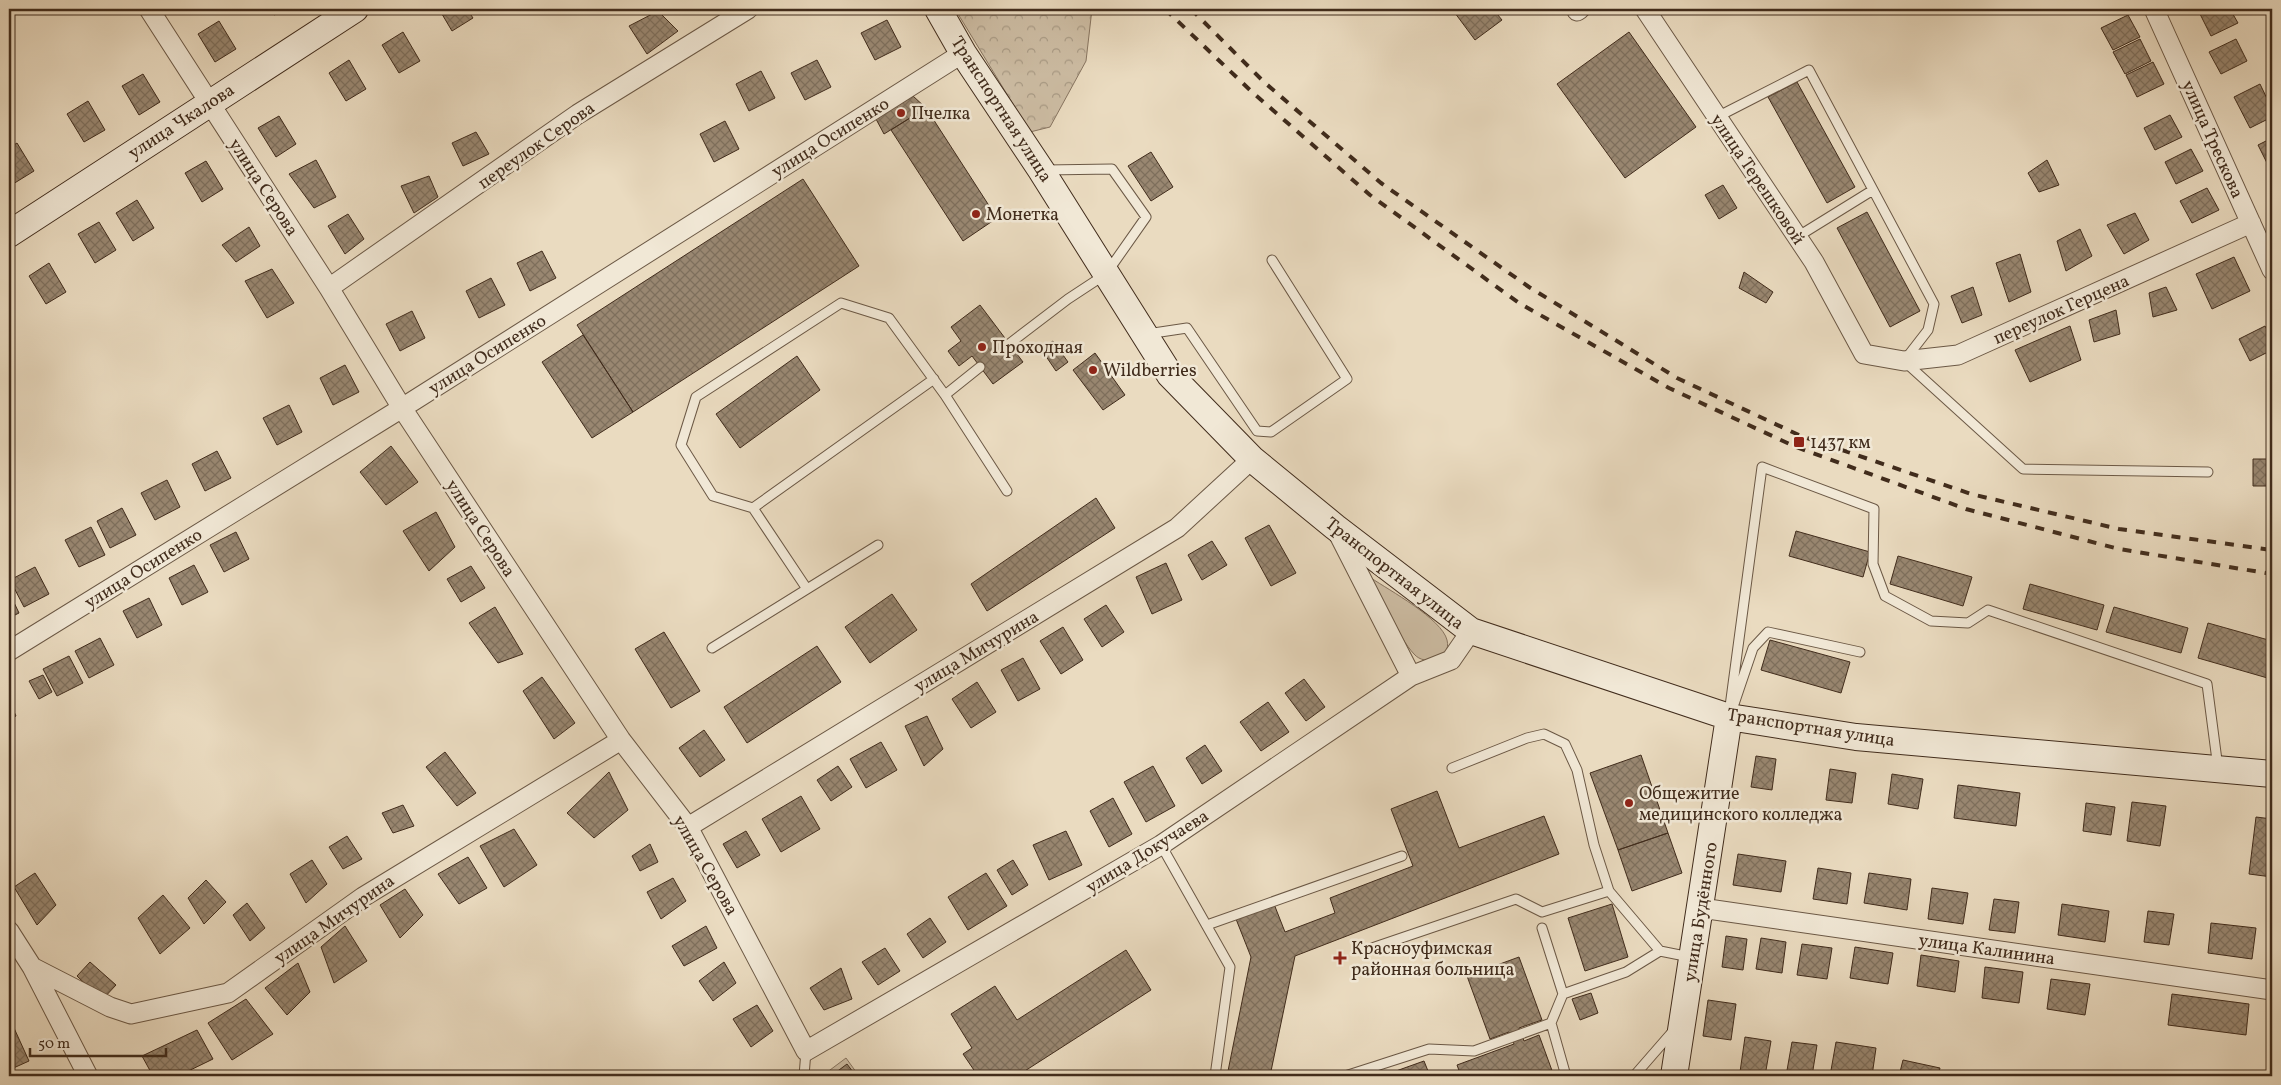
<svg xmlns="http://www.w3.org/2000/svg" width="2281" height="1085" viewBox="0 0 2281 1085" font-family="Vollkorn,serif">
<style>
.green{fill:#cdbda4;stroke:#877460}
.park{fill:url(#park-crowns);stroke:#877460}
.building{fill:url(#building-cross-hatch);stroke:#412c1c}
.lines{fill:none;stroke-linecap:round;stroke-linejoin:round}
.lane-casing{stroke:#6b5845;stroke-width:11}
.street-casing{stroke:#6b5845;stroke-width:21}
.secondary-casing{stroke:#412c1c;stroke-width:28}
.lane{stroke:#f1e8d6;stroke-width:9}
.street{stroke:#f1e8d6;stroke-width:19}
.secondary{stroke:#f1e8d6;stroke-width:26}
.rail{stroke:#412c1c;stroke-width:4;stroke-dasharray:9 9;stroke-linecap:butt}
.poi-dot{fill:#8f2418;stroke:#f1e8d6;stroke-width:2}
.labels{text-anchor:middle;stroke-width:5;stroke-linejoin:round;paint-order:stroke}
.street-label{font-size:18px;fill:#412c1c;stroke:#f1e8d6}
.poi-label{font-size:18px;fill:#412c1c;stroke:#f1e8d6;text-anchor:start}
</style>
<defs>
<pattern id="park-crowns" width="20" height="18" patternUnits="userSpaceOnUse" patternTransform="scale(1.25)"><rect width="20" height="18" fill="#cdbda4"/><path d="M2 6a3 3 0 1 1 6 0M12 15a3 3 0 1 1 6 0" fill="none" stroke="#a89a85"/></pattern>
<pattern id="building-cross-hatch" width="8" height="8" patternUnits="userSpaceOnUse" patternTransform="scale(1.25)"><rect width="8" height="8" fill="#998771"/><path d="M0 0l8 8M0 8l8-8" fill="none" stroke="#7e6f5c"/></pattern>
</defs>
<rect width="100%" height="100%" fill="#eadbc0"/>
<filter id="stains"><feTurbulence type="fractalNoise" baseFrequency=".004" numOctaves="4"/><feColorMatrix values="0 0 0 0 .2 0 0 0 0 .09 0 0 0 0 .02 0 0 0 .5 -.17"/></filter>
<radialGradient id="worn" r=".72"><stop offset=".6" stop-color="#630" stop-opacity="0"/><stop offset="1" stop-color="#630" stop-opacity=".3"/></radialGradient>
<path class="green" d="M1371 578C1389 590 1442 619 1447 640 1452 659 1425 667 1414 654 1398 637 1383 599 1371 578Z
M846 1058 859 1076H822Z"/>
<path class="park" d="M955 9H1092L1086 61 1050 127 1030 132Z"/>
<path class="building" d="M270 9H285L274 15Z
M439 9H467L473 18 452 31Z
M1452 9H1493L1502 20 1475 40Z
M2210 9H2230L2238 23 2211 36 2200 14Z
M658 11 678 31 647 54 629 26Z
M2128 15 2140 37 2113 50 2101 28Z
M887 20 901 47 875 60 861 33Z
M219 21 236 49 215 62 198 34Z
M403 32 420 61 399 73 382 45Z
M1629 32 1696 127 1625 178 1557 84Z
M2140 39 2151 61 2125 74 2113 52Z
M2236 39 2247 61 2221 74 2209 52Z
M349 60 366 89 346 101 329 73Z
M817 60 831 87 805 100 791 73Z
M2153 62 2164 84 2137 97 2126 75Z
M761 71 775 98 749 111 736 84Z
M143 74 160 102 139 115 122 86Z
M1797 82 1855 187 1827 203 1768 97Z
M2260 84 2272 109V117L2250 128 2234 97Z
M913 96 926 108 884 134 876 119Z
M88 101 105 130 84 142 67 114Z
M926 108 997 218 963 241 891 130Z
M2170 115 2182 137 2155 150 2144 128Z
M279 116 296 144 276 157 258 128Z
M725 121 739 149 714 162 700 134Z
M476 132 489 154 463 166 452 143Z
M2272 138V165L2269 167 2258 145Z
M17 143 34 171 13 184 9 177V148Z
M2191 149 2203 171 2176 184 2165 162Z
M1151 152 1173 187 1151 201 1128 166Z
M316 160 336 197 314 208 289 174Z
M2047 160 2059 185 2039 192 2028 173Z
M206 161 223 189 202 202 185 173Z
M429 176 438 197 414 213 401 186Z
M803 179 859 266 633 412 577 325Z
M1723 185 1737 208 1719 219 1705 195Z
M2207 188 2219 210 2192 223 2180 201Z
M137 200 154 228 133 241 116 213Z
M1867 212 1920 311 1890 327 1837 228Z
M2135 213 2149 240 2124 254 2107 225Z
M348 214 364 239 345 254 328 226Z
M99 222 116 250 95 263 78 234Z
M249 227 260 246 236 262 222 245Z
M2080 229 2092 256 2066 271 2057 241Z
M542 251 556 278 530 291 517 263Z
M2020 254 2031 292 2009 302 1996 263Z
M2234 257 2250 291 2212 309 2196 274Z
M49 263 66 292 46 304 29 276Z
M272 269 294 303 267 318 245 281Z
M1744 272 1773 292 1766 303 1739 288Z
M491 278 505 305 479 318 466 291Z
M1973 287 1982 315 1962 323 1951 296Z
M2166 287 2177 310 2153 317 2149 293Z
M980 305 1023 362 993 384 972 356 959 366 948 351 961 341 951 327Z
M2116 310 2120 334 2094 342 2089 320Z
M412 311 425 338 400 351 386 324Z
M2070 326 2081 360 2030 382 2015 350Z
M2265 326 2272 339V350L2250 361 2239 339Z
M583 335 633 412 592 438 542 362Z
M1053 341 1068 362 1056 371 1041 349Z
M1095 353 1125 395 1103 410 1073 370Z
M797 356 820 390 740 448 716 414Z
M345 365 359 392 333 405 320 378Z
M289 405 302 432 277 445 263 418Z
M391 446 418 482 386 505 360 472Z
M217 451 231 478 205 491 192 464Z
M2253 459H2272V486H2253Z
M167 480 180 507 155 520 141 493Z
M1096 498 1115 528 987 611 971 584Z
M122 508 136 535 110 548 97 521Z
M436 512 455 547 429 571 403 531Z
M1269 525 1296 573 1271 586 1245 538Z
M91 527 105 555 79 567 65 540Z
M1796 531 1870 552 1863 577 1789 556Z
M236 532 249 559 224 572 210 545Z
M1212 541 1227 565 1202 580 1188 555Z
M1898 556 1972 577 1963 606 1890 584Z
M1166 563 1182 600 1152 614 1136 577Z
M194 565 208 592 182 605 169 578Z
M471 566 485 588 461 602 447 579Z
M35 567 49 594 24 607 10 580Z
M2030 584 2104 605 2097 630 2023 609Z
M9 592 19 613 9 618Z
M892 594 917 630 870 663 845 627Z
M149 598 162 625 137 638 123 611Z
M1106 605 1124 632 1102 647 1084 619Z
M495 607 523 654 498 663 469 623Z
M2114 607 2188 628 2181 653 2106 632Z
M2208 623 2272 641 2271 679 2198 658Z
M1063 627 1083 660 1061 674 1040 641Z
M664 632 700 691 671 708 635 649Z
M100 638 114 665 89 678 75 651Z
M1770 640 1850 662 1841 693 1761 670Z
M817 646 841 682 747 743 724 707Z
M69 656 83 683 57 696 43 669Z
M1023 658 1040 689 1018 701 1001 670Z
M43 675 52 692 39 699 29 681Z
M542 677 575 723 554 739 523 691Z
M1304 679 1325 707 1306 721 1285 693Z
M977 682 996 712 971 728 952 699Z
M9 701 16 716 9 720Z
M1268 702 1289 732 1261 751 1240 722Z
M927 716 943 749 924 766 905 726Z
M704 730 725 760 700 777 679 748Z
M881 742 897 770 866 788 850 759Z
M1205 745 1222 771 1202 784 1186 758Z
M445 752 476 793 457 806 426 767Z
M1641 755 1668 833 1618 850 1590 773Z
M1756 756 1776 759 1772 790 1751 787Z
M838 766 852 787 831 801 817 780Z
M1153 766 1175 806 1146 822 1124 782Z
M1830 769 1856 773 1852 803 1826 800Z
M609 772 628 810 594 838 567 813Z
M1892 774 1923 779 1918 809 1888 804Z
M1958 785 2020 793 2016 826 1954 818Z
M1437 791 1459 848 1544 816 1559 854 1295 956 1270 1076H1227L1251 957 1236 919 1274 904 1285 932 1335 913 1330 898 1413 866 1391 809Z
M801 796 820 829 781 852 762 819Z
M1113 798 1132 834 1109 847 1090 811Z
M2132 802 2166 806 2160 846 2127 841Z
M2086 803 2115 807 2111 835 2083 831Z
M403 805 414 826 393 833 382 813Z
M2256 817 2272 819V877L2249 874Z
M514 829 537 865 504 887 480 846Z
M746 831 760 855 737 868 723 844Z
M1066 831 1082 865 1049 880 1033 845Z
M1668 833 1682 873 1632 891 1618 850Z
M347 836 362 859 343 869 329 847Z
M650 844 658 862 640 871 632 856Z
M1738 854 1786 861 1781 892 1733 885Z
M468 857 487 888 459 904 438 874Z
M312 860 327 884 306 903 290 874Z
M1013 860 1028 885 1012 895 997 870Z
M1818 868 1851 873 1847 904 1813 899Z
M35 873 56 905 37 925 14 887Z
M986 873 1007 906 968 930 948 897Z
M1869 873 1911 879 1907 910 1864 903Z
M673 878 686 901 661 919 647 892Z
M206 880 226 902 204 924 188 898Z
M1932 888 1968 893 1963 924 1928 919Z
M405 889 423 915 400 938 380 905Z
M163 895 190 928 160 954 138 918Z
M1994 899 2019 902 2015 933 1989 930Z
M247 903 265 928 250 941 233 915Z
M1612 904 1628 957 1585 971 1568 918Z
M2062 904 2109 911 2105 942 2058 935Z
M2148 911 2174 914 2169 945 2144 942Z
M930 918 946 942 923 958 907 934Z
M2211 923 2256 928 2252 959 2208 953Z
M345 926 367 961 334 983 321 947Z
M706 926 717 948 684 966 672 946Z
M1726 936 1747 939 1743 970 1722 967Z
M1761 938 1786 942 1782 973 1756 969Z
M1802 944 1832 948 1827 979 1797 975Z
M1855 947 1893 953 1888 984 1850 978Z
M885 948 900 971 878 985 862 962Z
M1126 950 1151 990 1017 1076H978L963 1054 972 1048 951 1014 995 986 1017 1020Z
M1921 955 1959 961 1955 992 1917 986Z
M1519 957 1542 1020 1519 1028 1524 1041 1539 1035 1554 1076H1461L1457 1065 1514 1044 1509 1032 1490 1039 1467 976Z
M90 962 116 985 102 1000 77 976Z
M724 962 736 983 713 1001 699 981Z
M298 963 310 992 287 1015 265 988Z
M1985 967 2023 972 2019 1003 1982 998Z
M841 968 852 999 824 1010 810 988Z
M2051 979 2090 984 2085 1015 2047 1009Z
M1591 993 1598 1013 1580 1020 1572 999Z
M2172 994 2249 1004 2246 1035 2168 1025Z
M246 999 273 1034 232 1060 208 1023Z
M1708 1000 1736 1004 1731 1040 1703 1036Z
M757 1005 773 1031 751 1047 733 1019Z
M9 1017 29 1061 9 1070Z
M197 1030 213 1059 178 1076H153L142 1056Z
M1745 1037 1771 1041 1765 1076 1740 1072Z
M1792 1042 1817 1045 1812 1076H1786Z
M1836 1042 1876 1048 1872 1076H1830Z
M1903 1060 1940 1068 1938 1076H1899Z
M1424 1061 1430 1076H1382Z
M847 1064 856 1076H831Z"/>
<g class="lines">
<g class="lane-casing">
<path id="lane" d="M1717 117 1809 70 1934 304 1928 330 1904 361 2023 469 2208 472
M1797 237 1873 190
M1147 334 1187 328 1257 431 1271 432 1347 379 1272 260
M1009 344 1068 299 1106 274 1146 217 1112 169 1046 170
M945 395 980 367
M753 508 934 379
M807 589 753 508 713 496 681 445 696 397 841 303 889 318 945 395 1007 491
M712 648 878 545
M1734 704 1753 648 1768 632 1860 652
M1729 714 1762 467 1874 509 1873 564 1885 596 1931 621 1968 623 1988 610 2207 684 2218 768
M1452 768 1527 738 1544 734 1565 744 1577 770 1594 845 1609 891 1660 951 1690 957
M1161 845 1230 967 1215 1076
M1207 925 1402 856
M1542 928 1563 994
M1369 949 1516 899 1542 912 1609 891
M1551 1023 1566 1076
M804 1076 806 1051
M1345 1076 1429 1049 1474 1051 1551 1023 1563 994 1626 972 1660 951
M1634 1076 1674 1030"/>
</g>
<g class="street-casing">
<path id="street" d="M149 9 329 288 402 408 621 740 688 827 806 1051 1161 845 1411 676 1451 660 1471 631
M1645 9 1814 262 1864 354 1904 361 1958 355 2251 223
M2154 9 2272 270
M1577 11 1580 9
M329 288 578 114 748 9
M1337 531 1411 676
M9 651 402 408 963 53
M688 827 1177 528 1252 459
M1701 908 2272 990
M9 931 32 967 88 1076
M32 967 110 1007 131 1014 228 993 363 897 621 740"/>
</g>
<g class="secondary-casing">
<path id="secondary" d="M938 9 963 53 1041 170 1170 375 1252 459 1335 527 1471 631 1729 717 1856 737 2272 774
M9 234 355 9
M1674 1076 1729 717"/>
</g>
<use href="#lane" class="lane"/>
<use href="#street" class="street"/>
<use href="#secondary" class="secondary"/>
<path class="rail" d="M1165 9 1251 91 1370 195 1519 303 1669 388 1796 447 1966 509 2119 549 2272 574
M1191 9 1264 82 1381 183 1529 287 1677 378 1801 436 1971 494 2119 529 2272 550"/>
</g>
<g class="poi-dot">
<circle cx="901" cy="113" r="5"/>
<circle cx="976" cy="214" r="5"/>
<circle cx="982" cy="347" r="5"/>
<circle cx="1093" cy="370" r="5"/>
<rect x="1793" y="436" width="12" height="12" rx="2.5"/>
<circle cx="1629" cy="803" r="5"/>
<path d="M1337.5 950.5h5v5h5v5h-5v5h-5v-5h-5v-5h5z"/>
</g>
<g class="labels">
<g class="street-label">
<text transform="translate(1002 109) rotate(57)" y="6">Транспортная улица</text>
<text transform="translate(181 121) rotate(-33)" y="6">улица Чкалова</text>
<text transform="translate(830 137) rotate(-32)" y="6">улица Осипенко</text>
<text transform="translate(2213 139) rotate(66)" y="6">улица Трескова</text>
<text transform="translate(536 145) rotate(-35)" y="6">переулок Серова</text>
<text transform="translate(1758 179) rotate(56)" y="6">улица Терешковой</text>
<text transform="translate(264 187) rotate(57)" y="6">улица Серова</text>
<text transform="translate(2061 309) rotate(-24)" y="6">переулок Герцена</text>
<text transform="translate(487 354) rotate(-32)" y="6">улица Осипенко</text>
<text transform="translate(481 528) rotate(57)" y="6">улица Серова</text>
<text transform="translate(143 568) rotate(-32)" y="6">улица Осипенко</text>
<text transform="translate(1395 573) rotate(38)" y="6">Транспортная улица</text>
<text transform="translate(976 651) rotate(-31)" y="6">улица Мичурина</text>
<text transform="translate(1811 727) rotate(9)" y="6">Транспортная улица</text>
<text transform="translate(1147 851) rotate(-32)" y="6">улица Докучаева</text>
<text transform="translate(706 865) rotate(60)" y="6">улица Серова</text>
<text transform="translate(1700 912) rotate(-81)" y="6">улица Будённого</text>
<text transform="translate(334 919) rotate(-35)" y="6">улица Мичурина</text>
<text transform="translate(1987 949) rotate(8)" y="6">улица Калинина</text>
</g>
<g class="poi-label">
<text x="911" y="119">Пчелка</text>
<text x="986" y="220">Монетка</text>
<text x="992" y="353">Проходная</text>
<text x="1103" y="376">Wildberries</text>
<text x="1810" y="448">1437 км</text>
<text x="1639" y="799">Общежитие<tspan x="1639" dy="21">медицинского колледжа</tspan></text>
<text x="1351" y="954">Красноуфимская<tspan x="1351" dy="21">районная больница</tspan></text>
</g>
</g>
<rect width="2281" height="1085" fill="none" stroke="#eadbc0" stroke-width="30"/>
<rect x="10" y="10" width="2261" height="1065" fill="none" stroke="#412c1c" stroke-width="2.5"/>
<rect x="15" y="15" width="2251" height="1055" fill="none" stroke="#412c1c"/>
<path d="M30 1048v8h136v-8" fill="none" stroke="#412c1c" stroke-width="2.5"/>
<text x="38" y="1048" font-size="15" fill="#412c1c" stroke="#f1e8d6" stroke-width="4" paint-order="stroke">50 m</text>
<rect width="100%" height="100%" filter="url(#stains)"/>
<rect width="100%" height="100%" fill="url(#worn)"/>
</svg>
